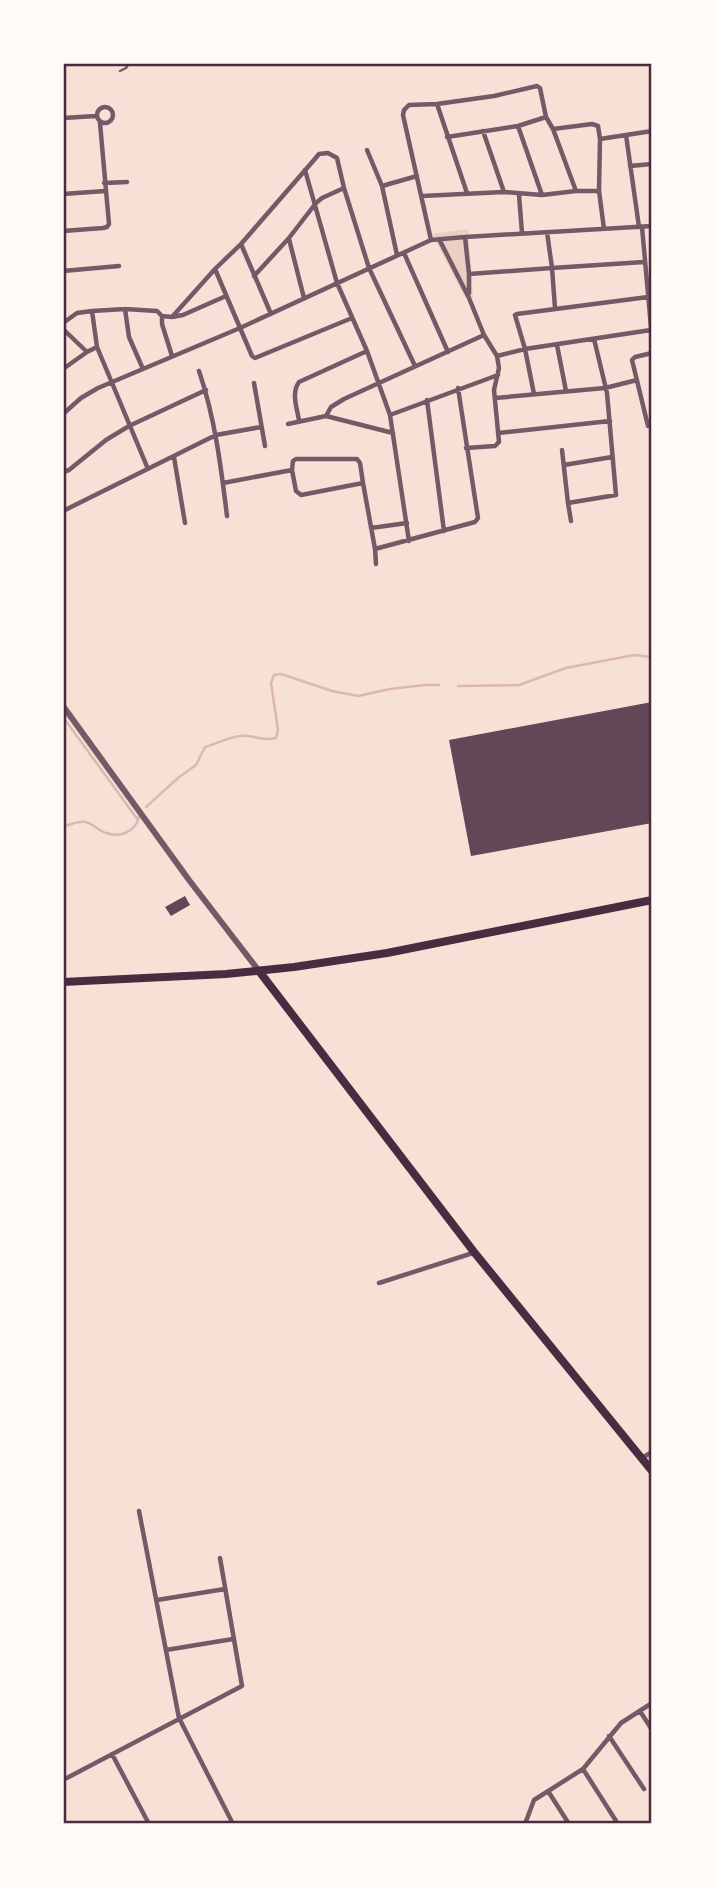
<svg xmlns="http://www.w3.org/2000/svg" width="715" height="1887" viewBox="0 0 715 1887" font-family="'PT Sans Narrow',sans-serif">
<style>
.green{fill:#ebcfc5}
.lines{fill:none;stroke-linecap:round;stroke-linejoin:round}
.stream{stroke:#dcb8b0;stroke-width:2.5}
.building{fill:#644757}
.service{stroke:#755966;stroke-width:2.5}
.minor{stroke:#755966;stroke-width:4.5}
.tertiary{stroke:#755966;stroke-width:6}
.primary{stroke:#4a2c40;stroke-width:8}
.neatline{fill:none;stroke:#4a2c40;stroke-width:2.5}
</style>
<rect width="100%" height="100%" fill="#f7e1d7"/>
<path class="green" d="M468 229 473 298 464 296 432 234Z"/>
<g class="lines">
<path class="stream" d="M458 686 519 685 566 668 634 655 652 657
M63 717 138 820
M146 807 178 778 196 765 205 747C216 744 229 737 240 736 255 734 260 742 276 738L278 730 271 683 274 675 281 674 332 691 358 696 390 689 425 685H439
M63 827C71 824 78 821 86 822 93 824 99 831 106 833 120 838 135 832 139 817"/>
</g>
<path class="building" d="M652 702V823L471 856 449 740Z
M185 896 190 905 171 916 165 907Z"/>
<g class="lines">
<path class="service" d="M120 71 126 68 129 63"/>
<path class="minor" d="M437 104 467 193
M97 115a8 8 0 1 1 16 0a8 8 0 1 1-16 0Z
M63 118 96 116
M518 126 542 195
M553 129 592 124 598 126 600 139 599 191 604 229
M483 131 504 192
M626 135 639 227
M447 137 518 126 546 117
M600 139 652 131
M367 150 382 186
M630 166 652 164
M305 170 337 283 367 351 390 415 409 541
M104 183 127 182
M63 194 105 191
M519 195 522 233
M422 196 504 192 542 195 576 191H599
M642 227 652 338
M63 231 103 228 107 227 109 224 100 123
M465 237 469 274
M289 239 304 298
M439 239 469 298 484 335 497 356 525 349 651 330
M431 240 403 115 404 110 409 105 437 104 494 96 537 86 540 88 546 117 553 129 576 191
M241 244 271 314
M404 253 448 352
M397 255 382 186 417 176
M215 269 252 356 255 358 352 318
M63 271 119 266
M254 276 289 238 316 203 322 198 344 188
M469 293V274L552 268 547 232
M555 308 552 268 644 262
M125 309 129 337 143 369
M92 311 125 309 157 311 162 316 172 317 215 269 241 244 314 160 319 154 328 153 337 158 344 188 369 268 415 366
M162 316V324L172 356
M172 317 183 315 226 296
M63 323 77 313 92 311 97 347 148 469
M63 329 87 352
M557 345 566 391
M63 369 87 352 97 347
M199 371C215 418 221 467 227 516
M254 383 265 446
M534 394 525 349 515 315 517 314 648 297
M495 398 605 388 637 380
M427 400 444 531
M63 414 81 398 98 388 240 328 431 240 465 237 652 226
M390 415 498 375
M326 416 331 407 344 399 484 335
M299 420C297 408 291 393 299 382L367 351
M288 424 326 416 393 433
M648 426 632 360 635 357 652 353
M498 433 610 421
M466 448 495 446 499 442 494 390 499 368 497 356
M562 450 568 503 616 495 607 393 594 339
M174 457 185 523
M564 465 612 457
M63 472 69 470 106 440 129 426 206 390
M223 483 292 470
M363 483 360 463 357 459H296L293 461 292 470 296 491 301 495 363 483 375 549 475 522 478 518 458 388
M568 503 571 521
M63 511 216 435 261 427
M371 528 407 523
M375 549 376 564
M379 1283 473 1253
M642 1458 652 1452
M139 1511 179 1718 233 1824
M157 1600 225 1589
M166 1650 233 1639
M640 1711 652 1730
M609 1736 644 1789
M112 1754 149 1824
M583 1769 618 1824
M63 1780 242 1686 220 1558
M548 1791 569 1824
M63 1821 64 1824
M525 1824 534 1800 583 1769 621 1723 652 1703"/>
<path class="tertiary" d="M63 706 189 880 259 971"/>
<path class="primary" d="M259 971 474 1252 652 1471
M63 982 226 974 294 967 387 953 652 900"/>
</g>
<rect width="715" height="1887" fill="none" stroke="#fffaf5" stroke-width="130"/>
<rect x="65" y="65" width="585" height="1757" class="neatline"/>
</svg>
